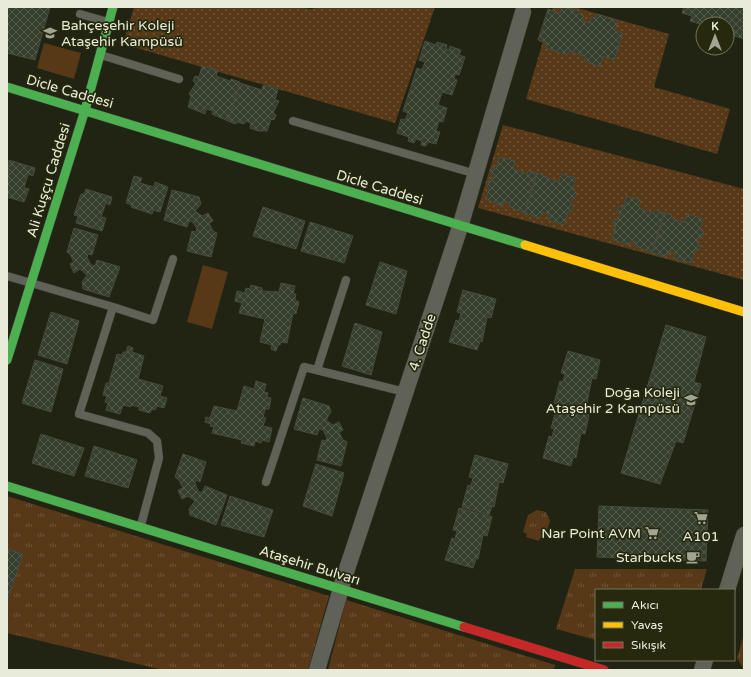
<svg xmlns="http://www.w3.org/2000/svg" width="751" height="677" viewBox="0 0 751 677" font-family="'Varela Round',sans-serif">
<style>
.grass{fill:url(#grass-dots)}
.park{fill:url(#park-tufts)}
.pitch{fill:#573918}
.building{fill:url(#building-cross-hatch);stroke:#474b3f}
.lines{fill:none;stroke-linecap:round;stroke-linejoin:round}
.lane-casing{stroke:#3b3c31;stroke-width:9}
.street-casing{stroke:#3b3c31;stroke-width:17}
.fast-casing{stroke:#3b3c31;stroke-width:10}
.slow-casing{stroke:#3b3c31;stroke-width:10}
.jam-casing{stroke:#3b3c31;stroke-width:10}
.lane{stroke:#616257;stroke-width:8}
.street{stroke:#616257;stroke-width:16}
.fast{stroke:#4caf50;stroke-width:9}
.slow{stroke:#ffc107;stroke-width:9}
.jam{stroke:#c62828;stroke-width:9}
.labels{text-anchor:middle;stroke-width:3.5;stroke-linejoin:round;paint-order:stroke}
.poi-label{font-size:14px;fill:#e8ebda;stroke:#26290d;text-anchor:end}
.street-label{font-size:14px;fill:#e8ebda;stroke:#26290d}
</style>
<defs>
<pattern id="grass-dots" width="8" height="8" patternUnits="userSpaceOnUse"><rect width="8" height="8" fill="#573918"/><path d="M2 2h.1M6 6h.1" fill="none" stroke="#6f5639" stroke-width="1.8" stroke-linecap="round"/></pattern>
<pattern id="park-tufts" width="24" height="20" patternUnits="userSpaceOnUse"><rect width="24" height="20" fill="#573918"/><path d="M3 7l-1-3M5 7V3M7 7l1-3M15 17l-1-3M17 17v-4M19 17l1-3" fill="none" stroke="#6f5639"/></pattern>
<pattern id="building-cross-hatch" width="8" height="8" patternUnits="userSpaceOnUse"><rect width="8" height="8" fill="#363f2d"/><path d="M0 0l8 8M0 8l8-8" fill="none" stroke="#535b4b"/></pattern>
</defs>
<rect width="100%" height="100%" fill="#212313"/>
<path class="grass" d="M134 7H291L311 9 323 7H435L395 123 123 44Z
M553 7H574L669 34 654 87 730 109 717 154 526 99Z
M503 125 744 189V280L478 208Z"/>
<path class="park" d="M7 496 329 596 308 670H163L7 633Z
M537 510 546 512 550 521 544 539 540 538 539 541 526 537 527 534 523 532 528 515Z
M575 569H707L701 590H596V640L556 629Z
M346 600 555 665 553 670H328Z
M744 634V670L737 658Z"/>
<path class="pitch" d="M44 43 81 53 74 79 37 68Z
M203 265 228 272 212 329 187 322Z"/>
<path class="building" d="M7 7H50L35 60 7 53Z
M563 7 579 11 578 14 584 16 582 21 590 23 591 17 595 19 597 14 618 21 615 31 623 33 614 60 603 56 600 67 584 61 586 57 569 51 567 55 546 48 547 44 538 40 548 9 560 13Z
M684 7H744V39L729 34 730 30 727 29V24L703 25 690 21 692 16 682 13Z
M425 41 436 45 437 42 447 45 446 49 449 50 450 46 461 50 459 55 465 57 459 75 455 74 454 79 457 80 452 95 442 92 438 105 447 108 443 122 439 121 436 131 440 132 436 144 428 142 426 146 421 145 422 141 416 139 414 143 408 141 409 137 397 133 401 119 405 120 408 113 403 111 417 68 422 70 425 62 419 60Z
M202 66 218 70 216 76 230 81 231 79 240 82 228 121 212 114 213 111 206 109 205 114 188 107 191 96 189 94 196 83 193 81 195 76 199 77Z
M240 83 262 90 263 85 278 89 275 100 279 101 273 113 276 115 274 120 271 119 267 131H258L250 128 251 123 246 121 244 124 238 122 235 124 228 121Z
M500 157 515 161 513 169 527 174 528 171 537 173 525 213 510 207 509 203 503 201 502 206 486 199 489 188 487 187 489 180 492 181 493 175 491 173 492 167 496 169Z
M9 160 35 168 33 176 28 174 24 188 29 189 24 202 7 197Z
M537 173 558 182 562 174 576 178 572 190 577 192 575 199 572 198 570 205 573 206 572 211H568L564 225 548 220 549 214 542 212 540 218 525 213Z
M134 176 142 178 140 183 154 187 155 182 168 187 160 212 153 210 152 214 131 207 132 205 126 203Z
M86 189 112 197 110 205 106 203 101 217 106 218 102 231 76 223 78 216 74 215 81 194H84Z
M172 190 199 197 201 204 195 211 202 216 208 213 213 221 209 223 213 231 217 233 211 257 187 251 192 231 196 232 197 229 193 222 189 221 187 227 164 220Z
M626 196 641 200 639 208 653 213 655 210 664 213 652 253 635 246 636 242 631 240 629 245 612 239 616 227 613 226 614 219 618 221 620 214 616 212 619 206 624 208Z
M263 207 305 221 296 249 253 236Z
M664 213 672 215 671 218 684 222 688 214 703 219 700 230 704 232 702 238 698 237 697 244 701 246 698 251 695 250 691 263 674 259 676 254 669 251 667 257 652 253Z
M310 222 353 236 344 263 301 251Z
M74 228 98 235 92 255 88 254 87 257 91 265 95 266 97 260 120 267 109 297 83 289 82 282 87 275 80 269 74 273 70 264 74 262 70 254 67 252Z
M380 262 407 271 396 314 366 305Z
M281 283 295 286 293 294H296L295 300 299 302 296 314 293 313 287 343 281 342 280 345H278L276 351 271 349 272 345 260 342 265 319 239 313 242 303 235 301 237 291 245 293 246 288 250 289 251 285 262 288V291L279 292Z
M463 290 496 299 491 318 487 317 482 342 480 341 477 350 449 342 456 320 459 321 461 313 457 312Z
M51 312 79 321 67 364 38 355Z
M355 323 382 332 371 375 342 366Z
M666 325 706 337 694 382 701 384 683 443 676 441 660 484 621 473Z
M128 346 133 348 132 352 144 356 138 379 163 386 160 396 167 398 164 408 157 406 155 410 152 409 150 413 139 410V407L131 405V407L123 405 120 414 106 410 108 403 105 402 107 396 103 395 106 383H109L117 354 122 355 123 352H126Z
M568 351 600 360 596 379 592 378 587 403 584 402 582 411 554 403 560 381 563 382 565 374 561 373Z
M35 360 63 369 51 412 22 403Z
M256 381 266 384 264 392 268 393 267 397 271 398 269 409H265L263 417 266 418 263 426 272 428 269 442 262 440 261 443 255 441 254 446 241 443 242 440 212 433 214 427 210 426 211 424 205 422 206 417 210 418 214 406 237 411 244 386 254 389Z
M303 398 329 406 331 412 326 420 333 425 339 422 343 430 339 432 343 440 347 442 341 466 317 460 322 440 326 441 327 438 323 430 319 429 317 435 294 429Z
M557 406 589 415 585 434 581 433 576 458 573 457 571 466 543 458 549 436 552 437 554 429 551 428Z
M41 434 84 448 74 476 32 463Z
M94 446 137 460 128 488 85 476Z
M183 454 206 462 200 482 196 480 195 483 198 491 202 493 205 486 227 495 216 525 190 515 189 509 195 501 188 496 182 499 178 490 183 488 179 480 175 477Z
M475 455 508 464 503 483 499 482 494 507 492 506 489 515 462 507 468 485 471 486 473 478 469 477Z
M316 464 344 473 332 516 303 506Z
M230 496 273 510 264 537 221 525Z
M599 506 708 510 706 561 597 557Z
M459 508 492 517 487 536 483 535 478 559H476L473 568 445 560 452 538 455 539 457 531 453 530Z
M7 549 23 554 7 601Z"/>
<g class="lines">
<g class="lane-casing">
<path id="lane" d="M80 14 108 22
M101 55 179 79
M293 121 476 174
M7 276 113 307 79 414 148 433 157 441 159 458 141 525
M113 307 153 320 173 259
M317 370 346 280
M266 482 304 367 405 392"/>
</g>
<g class="street-casing">
<path id="street" d="M727 590 744 535
M317 670 345 575 460 227 523 12
M702 670 705 660"/>
</g>
<g class="fast-casing">
<path id="fast" d="M7 87 525 245
M7 360 85 110 113 7
M7 486 464 627"/>
</g>
<g class="slow-casing">
<path id="slow" d="M525 245 744 312"/>
</g>
<g class="jam-casing">
<path id="jam" d="M464 627 604 670"/>
</g>
<use href="#lane" class="lane"/>
<use href="#street" class="street"/>
<use href="#fast" class="fast"/>
<use href="#slow" class="slow"/>
<use href="#jam" class="jam"/>
</g>
<defs>
<g id="school-bare" transform="scale(1.08)"><path d="M0-5L7-2L0 1L-7-2ZM-4 1L0 2.5L4 1V4Q0 6-4 4Z" fill="#a2a594" stroke="#26290d" stroke-width="2.5" paint-order="stroke"/></g>
<g id="supermarket-bare" transform="scale(1.08)"><path d="M-6-5.5h2.5l.6 2H6L4.5 2H-2.5L-4.4-4H-6ZM-1.5 3.2a1.3 1.3 0 1 0 .1 0ZM3 3.2a1.3 1.3 0 1 0 .1 0Z" fill="#a2a594" stroke="#26290d" stroke-width="2.5" paint-order="stroke"/></g>
<g id="cafe-bare" transform="scale(1.08)"><path d="M-5.5-4.5H6V0H3Q3 3.5 0 3.5H-2.5Q-5.5 3.5-5.5 0ZM3-3.2v2h1.7v-2ZM-6 4.5H4V6H-6Z" fill="#a2a594" stroke="#26290d" stroke-width="2.5" paint-order="stroke"/></g>
</defs>
<g fill-rule="evenodd">
<use href="#school-bare" x="50" y="33"/>
<use href="#school-bare" x="691" y="400"/>
<use href="#supermarket-bare" x="701" y="518"/>
<use href="#supermarket-bare" x="652" y="533"/>
<use href="#cafe-bare" x="693" y="557"/>
</g>
<g class="labels">
<g class="poi-label">
<text x="61" y="30" text-anchor="start">Bahçeşehir Koleji<tspan x="61" dy="16">Ataşehir Kampüsü</tspan></text>
<text x="680" y="397">Doğa Koleji<tspan x="680" dy="16">Ataşehir 2 Kampüsü</tspan></text>
<text x="641" y="538">Nar Point AVM</text>
<text x="701" y="541" text-anchor="middle">A101</text>
<text x="682" y="562">Starbucks</text>
</g>
<g class="street-label">
<text transform="translate(70 91) rotate(16)" y="5">Dicle Caddesi</text>
<text transform="translate(48 180) rotate(-73)" y="5">Ali Kuşçu Caddesi</text>
<text transform="translate(380 187) rotate(17)" y="5">Dicle Caddesi</text>
<text transform="translate(422 342) rotate(-72)" y="5">4. Cadde</text>
<text transform="translate(310 565) rotate(17)" y="5">Ataşehir Bulvarı</text>
</g>
</g>
<rect width="751" height="677" fill="none" stroke="#e8ebda" stroke-width="16"/>
<rect x="595" y="589" width="140" height="72" fill="#26290d" stroke="#74775f"/>
<rect x="603" y="602" width="20" height="6" fill="#4caf50" stroke="#74775f"/>
<text x="631" y="609" font-size="12" fill="#e8ebda">Akıcı</text>
<rect x="603" y="622" width="20" height="6" fill="#ffc107" stroke="#74775f"/>
<text x="631" y="629" font-size="12" fill="#e8ebda">Yavaş</text>
<rect x="603" y="642" width="20" height="6" fill="#c62828" stroke="#74775f"/>
<text x="631" y="649" font-size="12" fill="#e8ebda">Sıkışık</text>
<g transform="translate(715 36)"><circle r="19" fill="#26290d" stroke="#74775f"/>
<path d="M0-3L7 15L0 10L-7 15Z" fill="#a2a594"/>
<text y="-6" font-size="11" font-weight="bold" text-anchor="middle" fill="#e8ebda">K</text>
</g>
</svg>
